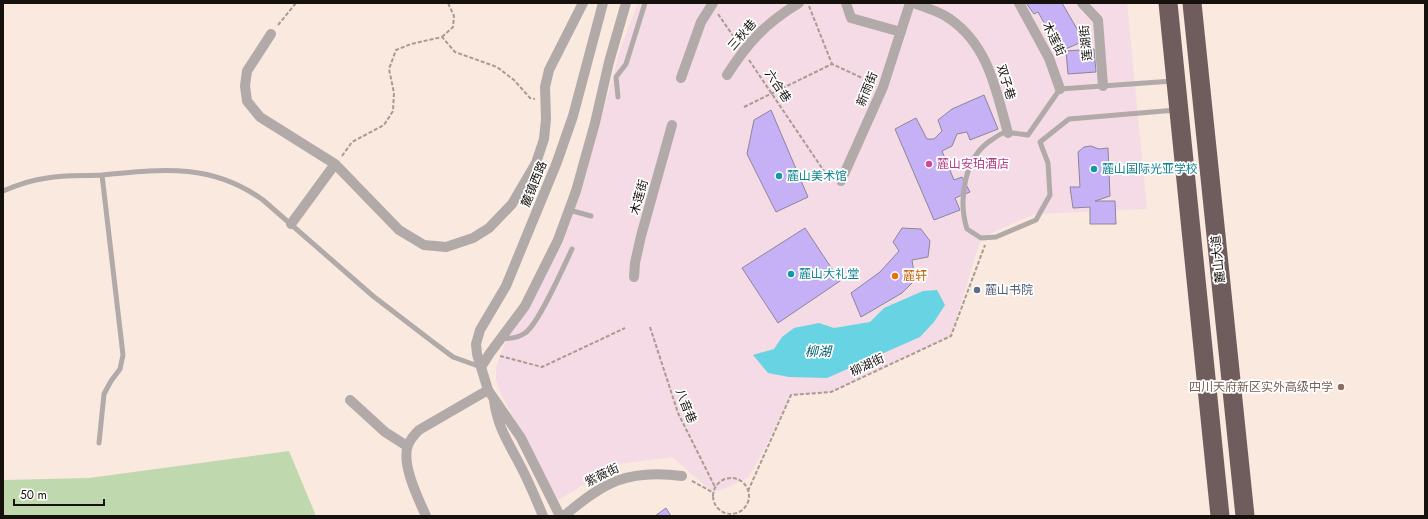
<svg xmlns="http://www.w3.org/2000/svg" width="1428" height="519" viewBox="0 0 1428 519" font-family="Jost,'Noto Sans SC',sans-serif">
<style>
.commercial{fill:#f4dbe5}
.green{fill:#c0d8ad}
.water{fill:#68d3e2}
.building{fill:#c6b0f6;stroke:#8b8796}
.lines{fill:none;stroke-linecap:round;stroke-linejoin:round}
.path{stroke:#a89b92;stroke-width:2;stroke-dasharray:4 2;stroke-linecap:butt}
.lane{stroke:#b2a9a9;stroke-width:5}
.street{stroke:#b2a9a9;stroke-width:10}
.highway{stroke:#6f5d5d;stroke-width:19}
.hotel-dot{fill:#d1479c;stroke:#fff;stroke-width:1.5}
.culture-dot{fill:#0f9aa8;stroke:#fff;stroke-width:1.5}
.food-dot{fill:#e8710a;stroke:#fff;stroke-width:1.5}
.service-dot{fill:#5c6f8a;stroke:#fff;stroke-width:1.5}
.education-dot{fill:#8d6e63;stroke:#fff;stroke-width:1.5}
.labels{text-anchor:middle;stroke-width:3.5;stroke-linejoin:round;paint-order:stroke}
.street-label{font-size:12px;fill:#16110d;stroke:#fff}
.hotel-label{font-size:12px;fill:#b23c85;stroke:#fff;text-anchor:start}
.culture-label{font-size:12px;fill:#0d838f;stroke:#fff;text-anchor:start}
.food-label{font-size:12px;fill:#c56008;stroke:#fff;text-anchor:start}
.service-label{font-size:12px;fill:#4e5e75;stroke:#fff;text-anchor:start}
.education-label{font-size:12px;fill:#785e54;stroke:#fff;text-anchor:end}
.water-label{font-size:13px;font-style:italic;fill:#01636e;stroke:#fff}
</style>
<rect width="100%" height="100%" fill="#fae9de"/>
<path class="commercial" d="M638 3H1127L1147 209 1034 214 981 238 951 336 831 392 791 395 766 446 748 478 714 493 672 457 618 464 558 500 501 394 496 380V367L505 343 529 307 564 241 582 189 621 47Z"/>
<path class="green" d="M289 451 316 516H3V480L89 478Z"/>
<path class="water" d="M937 290 945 305 934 322 920 337 827 378 789 377 768 373 753 355 774 349 782 337 794 328 819 323 834 328 870 322 884 308 923 291Z"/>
<path class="building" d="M1026 3H1062L1084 41 1068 48 1059 49 1038 12 1034 14Z
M1094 49 1096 72 1068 74 1066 51Z
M984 95 998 129 970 140 967 132 957 134 952 146 942 151 954 180 962 177 970 192 955 198 960 210 934 220 895 129 916 118 927 139H934L942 131 938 120 952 109Z
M771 110 808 197 776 212 747 154 754 120Z
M1091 146 1099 149 1108 148 1110 196 1095 201H1115L1116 224H1090V207L1073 208 1070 187H1080L1078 152 1084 147Z
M805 228 840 281 778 323 742 268Z
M902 228 921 229 930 241 928 257 912 260 915 280 902 293 861 317 851 293 880 272 899 251 893 242Z
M666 508 671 516H655Z"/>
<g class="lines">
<path class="path" d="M809 6 832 64
M718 14 738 43
M278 25 296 3
M442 37 453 27 454 16 448 3
M749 60 830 180
M744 107 832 64 873 83
M342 156 352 142 384 125 393 111 394 93 389 69 396 50 411 44 442 37 455 52 497 67 514 80 530 98 535 99
M650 327 678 413 715 487
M500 356 542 367 625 328
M713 496a18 18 0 1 1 36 0a18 18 0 1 1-36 0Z
M692 481 714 493
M748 491 791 395 831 392 951 336 985 245"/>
<path class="lane" d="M1173 81 1060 89 1028 135C1020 134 1010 132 1003 133 1000 134 996 137 993 139 964 156 958 200 967 229L981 238 996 237 1036 220 1050 195 1048 163 1040 142 1069 119 1176 110
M618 97 616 77 626 64 645 3
M3 191C17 185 31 180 47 178 65 175 84 176 102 175 163 169 211 163 263 200L373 296 429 339 453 357 481 367
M569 210 591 216
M501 338C509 339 518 338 525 333 538 325 564 266 572 249
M99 443 104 394 111 381 120 369 123 355 102 175"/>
<path class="street" d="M846 3 851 18 901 32
M914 3C925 8 940 11 950 19 989 46 996 91 1008 133
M1019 3 1049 58 1060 89
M1082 3 1098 20 1103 86
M271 34 247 71 245 86 247 101 260 117 335 164 399 230 424 245 446 247 473 238 489 228 512 204 536 163 544 139 546 119 545 87 549 70 583 3
M727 75C748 42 766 23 799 3
M681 78 701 22 713 3
M841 181 883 87 910 3
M291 224 335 164
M634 277 635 263 641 236 672 125
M481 367 490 353 525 306 558 240 576 191 595 123 609 62 626 3
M350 400 385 432 407 446
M494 400C497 426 508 442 520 465 529 482 536 499 543 516
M426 516C418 498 401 464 408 445 411 438 415 434 419 430L488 390
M560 516 521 438 488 390 477 354 476 344 480 330 506 286 557 162 573 116 603 3
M564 516C604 482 627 469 682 476"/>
<path class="highway" d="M1168 3 1220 516
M1192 3 1245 516"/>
</g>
<circle class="hotel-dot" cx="929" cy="164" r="4"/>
<g class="culture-dot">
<circle cx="1094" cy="169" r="4"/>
<circle cx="779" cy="176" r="4"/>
<circle cx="791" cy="274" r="4"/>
</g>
<circle class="food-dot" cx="895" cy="276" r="4"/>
<circle class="service-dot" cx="977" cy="290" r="4"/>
<circle class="education-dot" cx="1341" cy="387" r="4"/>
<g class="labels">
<g class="street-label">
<text transform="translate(742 35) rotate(-49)" y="4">三秋巷</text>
<text transform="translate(1054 39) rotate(64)" y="4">木莲街</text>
<text transform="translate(1086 43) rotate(-96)" y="4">莲湖街</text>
<text transform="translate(1006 82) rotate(73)" y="4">双子巷</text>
<text transform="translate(778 86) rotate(56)" y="4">六合巷</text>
<text transform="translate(867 89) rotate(-68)" y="4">新雨街</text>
<text transform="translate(534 184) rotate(-68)" y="4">麓镇西路</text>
<text transform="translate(639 197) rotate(-74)" y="4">木莲街</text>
<text transform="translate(1218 259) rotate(-96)" y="4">麓山大道</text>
<text transform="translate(867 365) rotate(-25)" y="4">柳湖街</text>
<text transform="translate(686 406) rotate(68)" y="4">八音巷</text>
<text transform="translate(602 475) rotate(-26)" y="4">紫薇街</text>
</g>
<g class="hotel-label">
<text x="937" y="168">麓山安珀酒店</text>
</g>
<g class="culture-label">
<text x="1102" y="173">麓山国际光亚学校</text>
<text x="787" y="180">麓山美术馆</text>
<text x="799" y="278">麓山大礼堂</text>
</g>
<g class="food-label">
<text x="903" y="280">麓轩</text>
</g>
<g class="service-label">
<text x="985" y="294">麓山书院</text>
</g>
<g class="education-label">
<text x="1333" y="391">四川天府新区实外高级中学</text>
</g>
<g class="water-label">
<text x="818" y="356">柳湖</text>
</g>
</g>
<rect width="1428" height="519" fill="none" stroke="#16110d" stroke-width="8"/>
<path d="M14 499v6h90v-6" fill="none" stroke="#16110d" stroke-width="2"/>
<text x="20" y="499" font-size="12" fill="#16110d" stroke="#ffffff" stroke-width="3" paint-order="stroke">50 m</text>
</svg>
